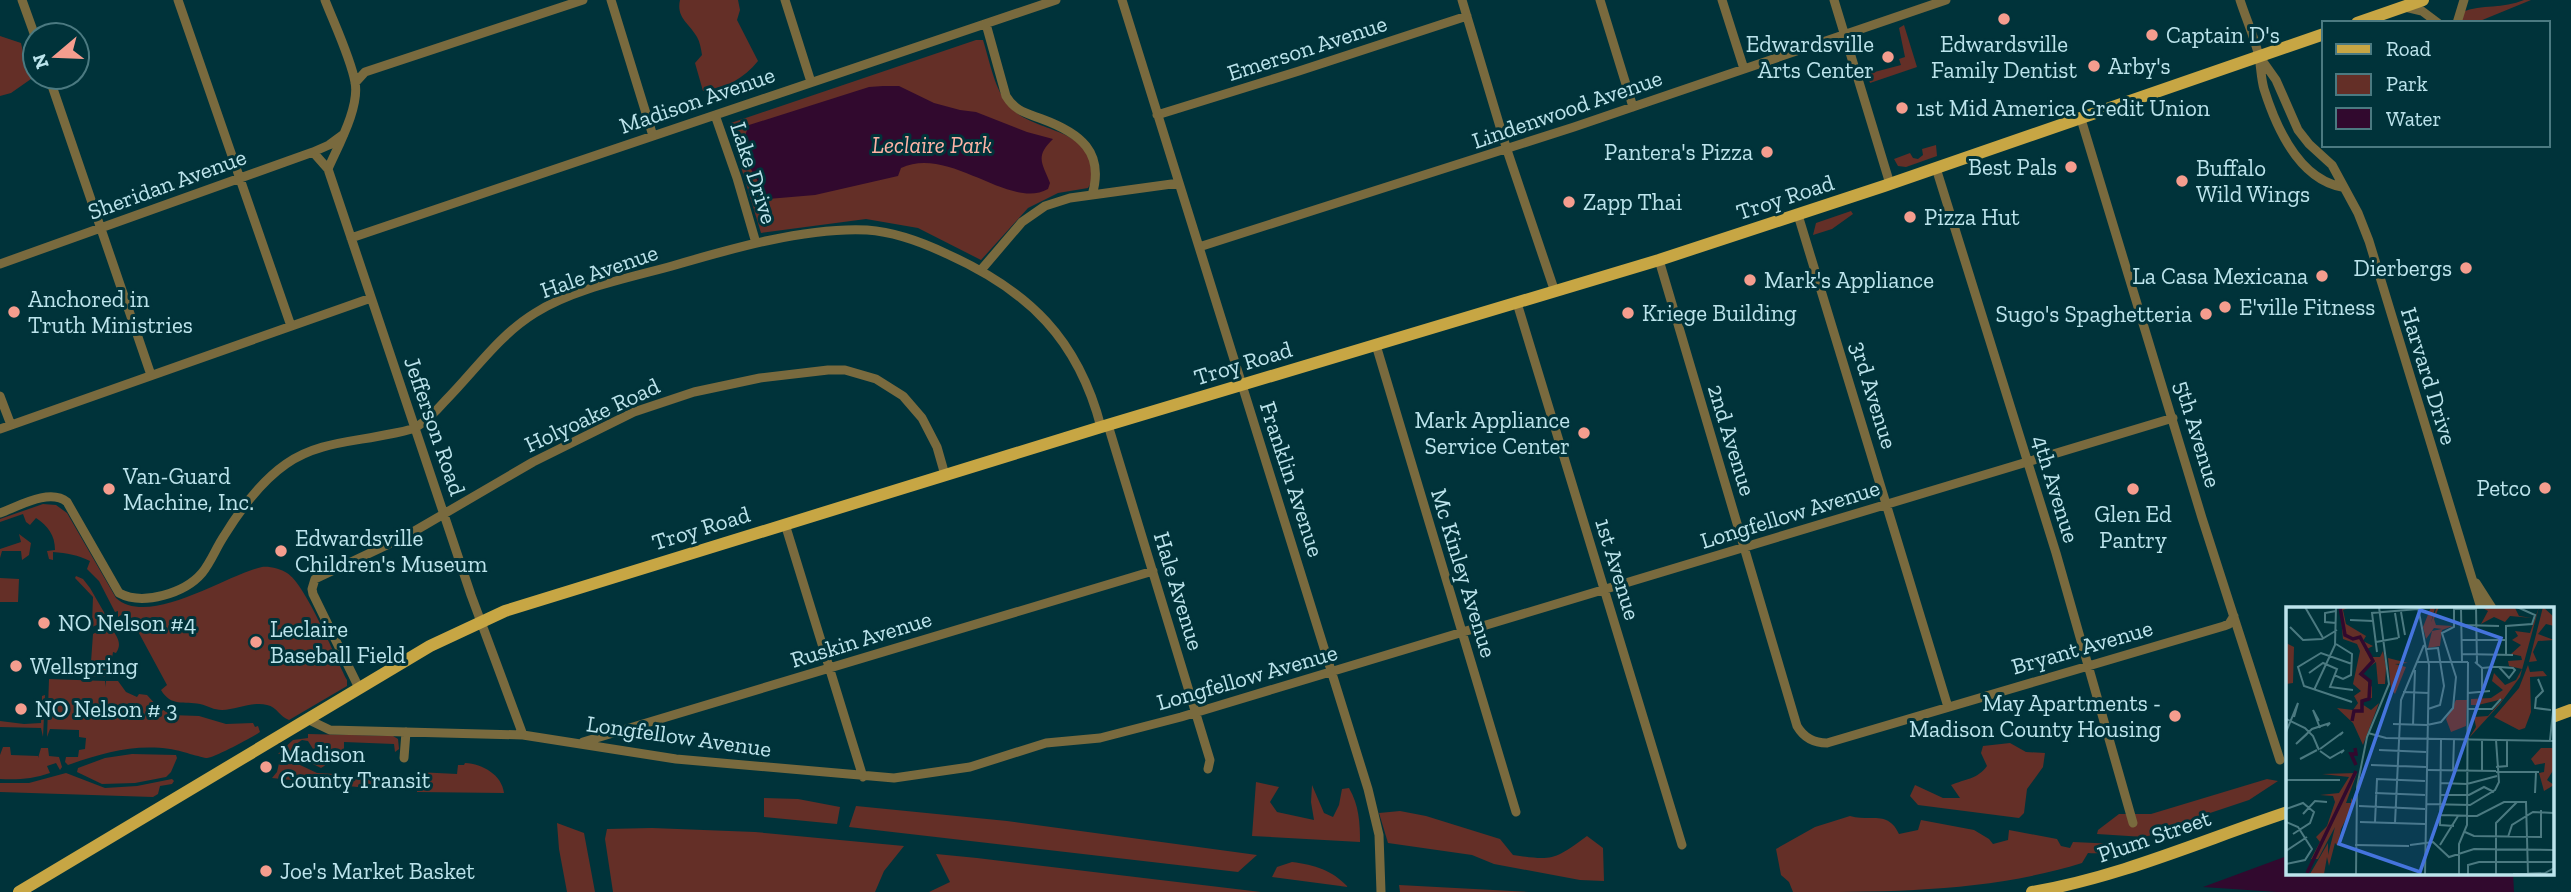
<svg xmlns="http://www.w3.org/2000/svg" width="2571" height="892" viewBox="0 0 2571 892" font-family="'Zilla Slab',serif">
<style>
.green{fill:#642f27}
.water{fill:#31092e}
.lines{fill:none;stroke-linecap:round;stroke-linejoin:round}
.minor{stroke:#796a3e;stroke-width:9}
.major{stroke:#c7a644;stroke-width:12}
.poi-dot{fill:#f59d8e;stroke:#00333a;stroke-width:2.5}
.labels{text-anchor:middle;stroke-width:6;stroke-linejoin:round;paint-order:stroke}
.poi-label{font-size:23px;fill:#bce4ec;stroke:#00333a;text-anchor:start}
.street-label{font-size:23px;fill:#bce4ec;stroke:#00333a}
.park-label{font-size:23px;font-style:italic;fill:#feb3a5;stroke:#00333a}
.inset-river{fill:none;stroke:#31092e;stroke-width:3.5}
.inset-road{fill:none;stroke:#4b7a81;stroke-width:2}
.view{fill:#4574dd;fill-opacity:0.15;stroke:#4574dd;stroke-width:3.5}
.inset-edge{fill:none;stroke:#bce4ec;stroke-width:3.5}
</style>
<rect width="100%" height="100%" fill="#00333a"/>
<path class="green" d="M680 0H738L740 10 737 20 758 61C744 79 725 88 703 91L695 63 702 55C701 49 700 42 697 37 689 23 676 18 680 0Z
M2524 0H2531L2475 23H2460L2462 12C2482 4 2503 9 2524 0Z
M1904 25 1917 67 1870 83 1867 74 1901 65 1899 59 1905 57 1899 28Z
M0 36 21 43 23 52 35 61V77H43L45 82 31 79 11 93 0 96Z
M976 40H983C990 62 995 93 1012 109 1036 132 1087 128 1092 168 1093 177 1093 180 1088 188L1058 193 1028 208 981 260 918 228 866 219 761 233 728 124Z
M1936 145 1937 156 1906 167 1898 166 1894 159 1910 153 1913 158 1918 159 1923 155 1922 149Z
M1851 211 1853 214 1832 229 1813 235 1816 223Z
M43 504 56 505 67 513 116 598C149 628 226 575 262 567 269 566 281 569 287 573 306 585 335 657 347 680V686L289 720C280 717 277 707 267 705 253 701 236 710 222 710 214 710 208 706 200 704 184 701 171 707 161 690L167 685 127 611 118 617V611L115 612 99 581 87 569 90 561C78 555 67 553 53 552V560L49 559 47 551 55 550C55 535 48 526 36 518L30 525 26 522 23 514 0 522V519Z
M19 534 31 543 29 555 22 560 21 551H2L0 558V549L21 542Z
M76 576 83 579 90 588 105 614 104 622 92 627V624L93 597 75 578Z
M0 578 19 579 18 602H0Z
M106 627 112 629C118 638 122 644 116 653L113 652 111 664 115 676 107 677 106 672 105 677 90 676 93 634Z
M49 679 105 681 106 687V681H118L126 692 137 697 139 694 147 695 157 706 171 715 199 716 226 724 253 723 255 727 258 726 260 732C256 735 214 758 207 758 202 758 179 750 170 749 133 744 103 753 68 765L65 762 66 757H78L79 750 85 749 86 738 79 737V730L50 729 47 737Z
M45 695 43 737 41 728 0 727V721L24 724 41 723 42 696Z
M308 734 393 736 398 739 399 749 395 752 394 744 344 742V751C331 751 331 763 321 768L311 763 313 749 308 741 302 740 296 744V757L286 753 278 754 293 740 308 738Z
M2010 743 2026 752 2045 753 2043 767 2027 789 2024 813 2019 818 1918 805 1910 796 1915 785 1943 798H1960L1951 785C1965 779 1978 779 1987 766L1981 753 1983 746Z
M3 747H10L11 755 38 756V758L41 748H48L49 756 59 757 62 767 60 770 56 763 47 766 50 773C33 779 17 780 0 779V755Z
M132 754 176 755 177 758 171 772 166 777 135 783 102 784 77 772 78 768 105 758Z
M283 757 317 773 390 777 393 780 392 787 386 790 272 778 277 772 280 759Z
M465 763C483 764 502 775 504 793L417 792V772L457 774 458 765H464Z
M66 773 105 788 137 786 172 779 174 781 172 784 160 786 158 794 153 797 0 792V783H29Z
M2267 779 2278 781 2249 800 2192 819 2163 832 2144 837 2097 834 2098 830 2119 814H2151Z
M1256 782 1279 787 1270 802 1277 812 1314 820 1311 802 1312 785 1324 813 1333 817 1339 805 1342 789 1349 788C1359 805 1360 823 1360 842L1252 836Z
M764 798 798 799 840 807 837 824 764 817Z
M856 806 1007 821 1257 855 1238 872 849 827Z
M1400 811 1426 816 1500 839 1513 855C1553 861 1554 860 1587 836L1603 848 1604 881 1580 880 1494 864 1472 855 1388 843 1379 813Z
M1850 816C1871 822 1888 810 1899 834L1918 830 1921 820 1974 830 1989 839 1993 844 2008 840 2009 830 2057 839 2061 846 2070 848 2073 842 2117 844C2109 853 2100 854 2088 853L2082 863C1989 892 1890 892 1793 892L1789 882 1781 875 1776 849 1815 827Z
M557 823 584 833 595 892H567L559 849Z
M652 828 755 832 904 846 884 871 875 892H613L605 839 607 829Z
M936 854 977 858 1261 892H929L950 882Z
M1292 862C1315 865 1332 870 1348 887L1272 877 1277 867Z
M1399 885 1529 892H1400Z"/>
<path class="water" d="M883 86H899L934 103 960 110 976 112 1027 132 1053 139C1034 157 1043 164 1050 183L1048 189C1010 211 950 145 901 168L898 176 815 195 768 199 748 164 743 141 749 125 869 87Z
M2287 856 2288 873H2513L2514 892H2277L2203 887Z"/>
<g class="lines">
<path class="minor" d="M22 0 35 36
M178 0 291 326
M325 0C334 23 351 59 355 82 360 107 338 146 328 169
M611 0 653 136
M785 0 811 82
M1122 0 1368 789 1379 835 1381 892
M1462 0 1507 150 1555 292
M1600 0 1633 107
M1722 0 1744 69
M1834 0 1890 184
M2240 0C2246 19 2255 38 2259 57 2261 68 2261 79 2264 89 2276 127 2299 179 2342 187
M2405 7 2422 11 2438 23
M2457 23 2464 0
M986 24 1006 96C1015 111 1026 113 1042 119 1080 133 1105 152 1092 195
M2259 56 2276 80 2298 130 2309 144 2332 165 2358 213 2369 241 2481 608
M49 77 151 375
M355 83 365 72 583 0
M715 115 737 178 756 243
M1157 115 1299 71 1467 16
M2081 119 2202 518 2280 760
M313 152 328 169 471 595 523 735
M1936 168 2056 553 2133 823
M1798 215 1948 707
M351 238 1056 0
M1199 247 1574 127 1946 0
M1659 260 1797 726C1804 738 1814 743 1827 743L2224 626 2229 624 2234 616
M0 264 313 152 329 145 344 134
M981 270 1022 222 1045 206 1070 198 1179 183
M1517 303 1682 845
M1376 345 1516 812
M0 396 11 425
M1108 425 1210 760 1208 769
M0 429 371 298
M0 513C19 506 50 488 67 502L119 593C143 606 185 593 202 573 211 562 216 548 224 536 240 510 260 482 286 464 317 442 354 442 390 434 399 432 410 431 418 426 429 419 437 410 445 401 474 372 499 335 535 313 573 289 628 278 672 266 730 249 806 227 867 230 895 232 922 242 947 254 1029 291 1078 339 1101 427
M785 524 863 777
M2476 583 2492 608
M359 688 313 594 312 589 315 579 406 536 533 462 634 412 694 392 760 378 828 370H845L876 379 903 396 922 418 937 447 945 475
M307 719 330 730 523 735 676 759 894 778 970 767 1046 743 1100 738 1181 717 2173 418
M583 742 1153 571
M404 758 406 732"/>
<path class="major" d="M2357 23 2423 0
M2552 717 2571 710
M19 892 430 646 505 611 1101 427 1659 260 1884 186 2324 34
M2032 892C2121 877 2203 840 2288 812"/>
</g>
<g class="poi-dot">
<circle cx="2004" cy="19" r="7"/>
<circle cx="2152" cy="35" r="7"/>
<circle cx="1888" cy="57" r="7"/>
<circle cx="2094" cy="66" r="7"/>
<circle cx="1902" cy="108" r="7"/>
<circle cx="1767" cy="152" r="7"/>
<circle cx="2071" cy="167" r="7"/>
<circle cx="2182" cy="181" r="7"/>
<circle cx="1569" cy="202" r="7"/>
<circle cx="1910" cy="217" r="7"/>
<circle cx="2466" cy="268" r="7"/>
<circle cx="2322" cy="276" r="7"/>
<circle cx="1750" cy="280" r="7"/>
<circle cx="2225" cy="307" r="7"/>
<circle cx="14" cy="312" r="7"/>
<circle cx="1628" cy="313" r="7"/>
<circle cx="2206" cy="314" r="7"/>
<circle cx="1584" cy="433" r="7"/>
<circle cx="2545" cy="488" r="7"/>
<circle cx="109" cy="489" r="7"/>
<circle cx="2133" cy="489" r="7"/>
<circle cx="281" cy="551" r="7"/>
<circle cx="44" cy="623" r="7"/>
<circle cx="256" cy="642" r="7"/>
<circle cx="16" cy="666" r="7"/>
<circle cx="21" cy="709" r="7"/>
<circle cx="2175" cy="716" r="7"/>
<circle cx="266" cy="767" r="7"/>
<circle cx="266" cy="871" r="7"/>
</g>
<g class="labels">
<g class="poi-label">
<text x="2166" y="43">Captain D's</text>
<text x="1874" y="52" text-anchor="end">Edwardsville<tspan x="1874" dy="26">Arts Center</tspan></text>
<text x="2004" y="52" text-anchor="middle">Edwardsville<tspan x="2004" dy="26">Family Dentist</tspan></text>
<text x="2108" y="74">Arby's</text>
<text x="1916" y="116">1st Mid America Credit Union</text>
<text x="1753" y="160" text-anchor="end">Pantera's Pizza</text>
<text x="2057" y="175" text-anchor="end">Best Pals</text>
<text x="2196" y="176">Buffalo<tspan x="2196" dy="26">Wild Wings</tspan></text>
<text x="1583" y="210">Zapp Thai</text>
<text x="1924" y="225">Pizza Hut</text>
<text x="2452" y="276" text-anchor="end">Dierbergs</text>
<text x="2308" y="284" text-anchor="end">La Casa Mexicana</text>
<text x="1764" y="288">Mark's Appliance</text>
<text x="28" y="307">Anchored in<tspan x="28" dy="26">Truth Ministries</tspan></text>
<text x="2239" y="315">E'ville Fitness</text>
<text x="1642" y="321">Kriege Building</text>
<text x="2192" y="322" text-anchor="end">Sugo's Spaghetteria</text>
<text x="1570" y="428" text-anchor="end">Mark Appliance<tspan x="1570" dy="26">Service Center</tspan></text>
<text x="123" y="484">Van-Guard<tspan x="123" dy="26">Machine, Inc.</tspan></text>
<text x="2531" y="496" text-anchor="end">Petco</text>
<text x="2133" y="522" text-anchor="middle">Glen Ed<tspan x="2133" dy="26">Pantry</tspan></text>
<text x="295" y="546">Edwardsville<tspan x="295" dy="26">Children's Museum</tspan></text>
<text x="58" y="631">NO Nelson #4</text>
<text x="270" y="637">Leclaire<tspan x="270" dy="26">Baseball Field</tspan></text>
<text x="30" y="674">Wellspring</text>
<text x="2161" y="711" text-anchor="end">May Apartments -<tspan x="2161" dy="26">Madison County Housing</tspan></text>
<text x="35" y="717">NO Nelson # 3</text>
<text x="280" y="762">Madison<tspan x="280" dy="26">County Transit</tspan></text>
<text x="280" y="879">Joe's Market Basket</text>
</g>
<g class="street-label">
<text transform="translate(1307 48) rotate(-18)" y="8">Emerson Avenue</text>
<text transform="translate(697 100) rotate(-19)" y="8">Madison Avenue</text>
<text transform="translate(1567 109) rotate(-19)" y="8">Lindenwood Avenue</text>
<text transform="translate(754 173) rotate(72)" y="8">Lake Drive</text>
<text transform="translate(167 184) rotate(-20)" y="8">Sheridan Avenue</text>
<text transform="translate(1785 197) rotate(-18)" y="8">Troy Road</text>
<text transform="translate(599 271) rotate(-19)" y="8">Hale Avenue</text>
<text transform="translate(1243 363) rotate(-17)" y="8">Troy Road</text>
<text transform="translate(2429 376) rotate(73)" y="8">Harvard Drive</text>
<text transform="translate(1874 395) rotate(73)" y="8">3rd Avenue</text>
<text transform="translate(592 415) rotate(-25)" y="8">Holyoake Road</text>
<text transform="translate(435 426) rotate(71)" y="8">Jefferson Road</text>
<text transform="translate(2198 434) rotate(73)" y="8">5th Avenue</text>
<text transform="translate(1732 440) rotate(73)" y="8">2nd Avenue</text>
<text transform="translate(1292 479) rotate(72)" y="8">Franklin Avenue</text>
<text transform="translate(2056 489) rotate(73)" y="8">4th Avenue</text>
<text transform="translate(1790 514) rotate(-17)" y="8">Longfellow Avenue</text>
<text transform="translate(701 528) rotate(-17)" y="8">Troy Road</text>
<text transform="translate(1618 569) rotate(73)" y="8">1st Avenue</text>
<text transform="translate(1464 573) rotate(73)" y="8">Mc Kinley Avenue</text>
<text transform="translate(1179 591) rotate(73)" y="8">Hale Avenue</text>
<text transform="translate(861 639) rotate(-17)" y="8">Ruskin Avenue</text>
<text transform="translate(2082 647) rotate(-16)" y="8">Bryant Avenue</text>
<text transform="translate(1247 677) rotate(-16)" y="8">Longfellow Avenue</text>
<text transform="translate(679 736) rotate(8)" y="8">Longfellow Avenue</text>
<text transform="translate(2154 836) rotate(-19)" y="8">Plum Street</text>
</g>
<g class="park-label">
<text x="932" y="153">Leclaire Park</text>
</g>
</g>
<g transform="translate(2286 607)">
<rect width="268" height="268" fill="#00333a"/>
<path d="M54 0H64L57 3 60 17 80 29 77 34 87 39 79 43 86 50H94L97 44 100 60 99 77H92L90 55 75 66 86 80V91L77 92 76 97 85 103 93 96 77 138 67 116 51 101 67 103 72 96 68 89 75 84 67 77 74 44 71 37 57 32ZM145 0 149 1 145 15 151 0H153L148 12 150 18 167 19 156 23 154 39 142 41 146 24 156 22 148 21 140 32 137 20ZM195 0 229 1 233 9 246 11 224 9 219 15 208 10 195 17 202 4ZM253 0 234 70 214 97 183 131 190 120 188 110 202 109 217 92 192 98H185V92L205 91 217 83 206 74 208 66 219 78 230 73 236 62 223 59 222 54 236 53 235 49 225 47 235 38 226 33 232 29 229 24 244 26ZM257 0 268 10V19L260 17 252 27 268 33 252 34 247 45 251 54 243 55ZM0 36 8 40 7 76 0 77ZM102 51 122 56 109 57 120 60 109 87 105 82ZM242 58 244 65 257 64 261 69 244 70 245 105 239 121 233 123 208 110 233 81ZM170 93H181L180 119 165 125 160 112ZM255 141H268V162L261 173 268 178 258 184 253 166 258 165 259 156 249 158 245 152ZM71 166 60 196H65V191L68 196 55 222 52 239 49 236 43 259 41 250 38 267H24L42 236V248L49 220 32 252H25L34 235 30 230 41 219 49 195 47 189 34 188 53 186 63 170 36 167Z" fill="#642f27"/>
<path class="inset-river" d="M54 0 59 28 67 32 74 30 87 54 75 67 84 74 83 92 76 94V104H68L66 114M69 141 70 147H65L70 158M21 266 70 164"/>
<path class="inset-road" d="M19 0 37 31M132 0 143 58 139 267M190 0 191 56M168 2H190M175 2 176 55M115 5 119 28M109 6 113 31M64 13 87 14M50 16 39 15V6L50 4M176 18 213 19M4 20 17 33 36 32 51 23M176 33H219M90 35 112 31M141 42 152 41 158 79 154 98 142 102M91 45 86 6 132 2M176 47 227 48M220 47V19L246 17 249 8 231 0M131 55H182M189 55 196 61 207 60H213L227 61 229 63 223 71 213 60M66 57 35 46 12 60 18 79 66 95M196 61V86M23 66 37 56 51 62 44 80 67 83M48 68 57 72 65 68 66 47 50 37M252 72 257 84 250 91 249 101 265 103M28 83 49 38 50 0M117 85 143 86M182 86 204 84M182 102H206L215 92M0 112 19 121 27 129 33 143 31 139M33 114 27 103 34 121M107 117 141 118M127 118 129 63M141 118 155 115 167 101 170 70 156 26 168 20V0M0 125 12 96 8 110M82 126 100 131 268 134M21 127 10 137 26 122 44 116 41 119M155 133 154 218 168 219M264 133 268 95M34 142 57 125 54 128M93 143 140 145M34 144 44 151 58 143 55 146M18 150 14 152 31 143M85 158 140 160M210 160 221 159V134M142 163 210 164M167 164 168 133M196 164V133M210 165H253M0 173H54M154 176 181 177 211 169M89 186 139 188M249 186 250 165M154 188H183L198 180 208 185M141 197 184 198 209 183 213 175 210 133M73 199 139 202M0 202 17 196 28 205 24 216 7 227M17 207 29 194 41 195M154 208 191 209 218 195H240L242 267M0 215 12 220 26 242 19 253 0 257M74 215 139 217M89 215 91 172 139 174M109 216 115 93 138 38M179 225 188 229 255 230V203M222 230 226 218 247 205 268 206M69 238 123 239M124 238 147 235 163 250 188 242 268 243M154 238 172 209M0 244 21 230M70 267 71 180 81 130 103 77 93 0M173 267V237L181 218 182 55M182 267V258L193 255H268M210 267V216L231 195M227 267 259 266 268 261"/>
<path class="view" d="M134 3 215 31 134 265 53 237Z"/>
<rect width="268" height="268" class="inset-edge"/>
</g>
<rect x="2322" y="21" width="228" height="126" fill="#00333a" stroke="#4b7a81" stroke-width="2"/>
<rect x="2336" y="44" width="35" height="10" fill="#c7a644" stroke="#4b7a81" stroke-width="2"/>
<text x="2386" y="56" font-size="21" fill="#bce4ec">Road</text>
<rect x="2336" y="74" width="35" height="21" fill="#642f27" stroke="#4b7a81" stroke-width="2"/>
<text x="2386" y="91" font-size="21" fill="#bce4ec">Park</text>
<rect x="2336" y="108" width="35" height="21" fill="#31092e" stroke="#4b7a81" stroke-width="2"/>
<text x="2386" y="126" font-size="21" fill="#bce4ec">Water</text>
<g transform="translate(56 56) rotate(251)"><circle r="33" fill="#00333a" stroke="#4b7a81" stroke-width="2"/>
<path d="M0-5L12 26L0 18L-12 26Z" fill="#f59d8e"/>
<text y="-10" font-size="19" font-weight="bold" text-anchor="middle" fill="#bce4ec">N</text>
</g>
</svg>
